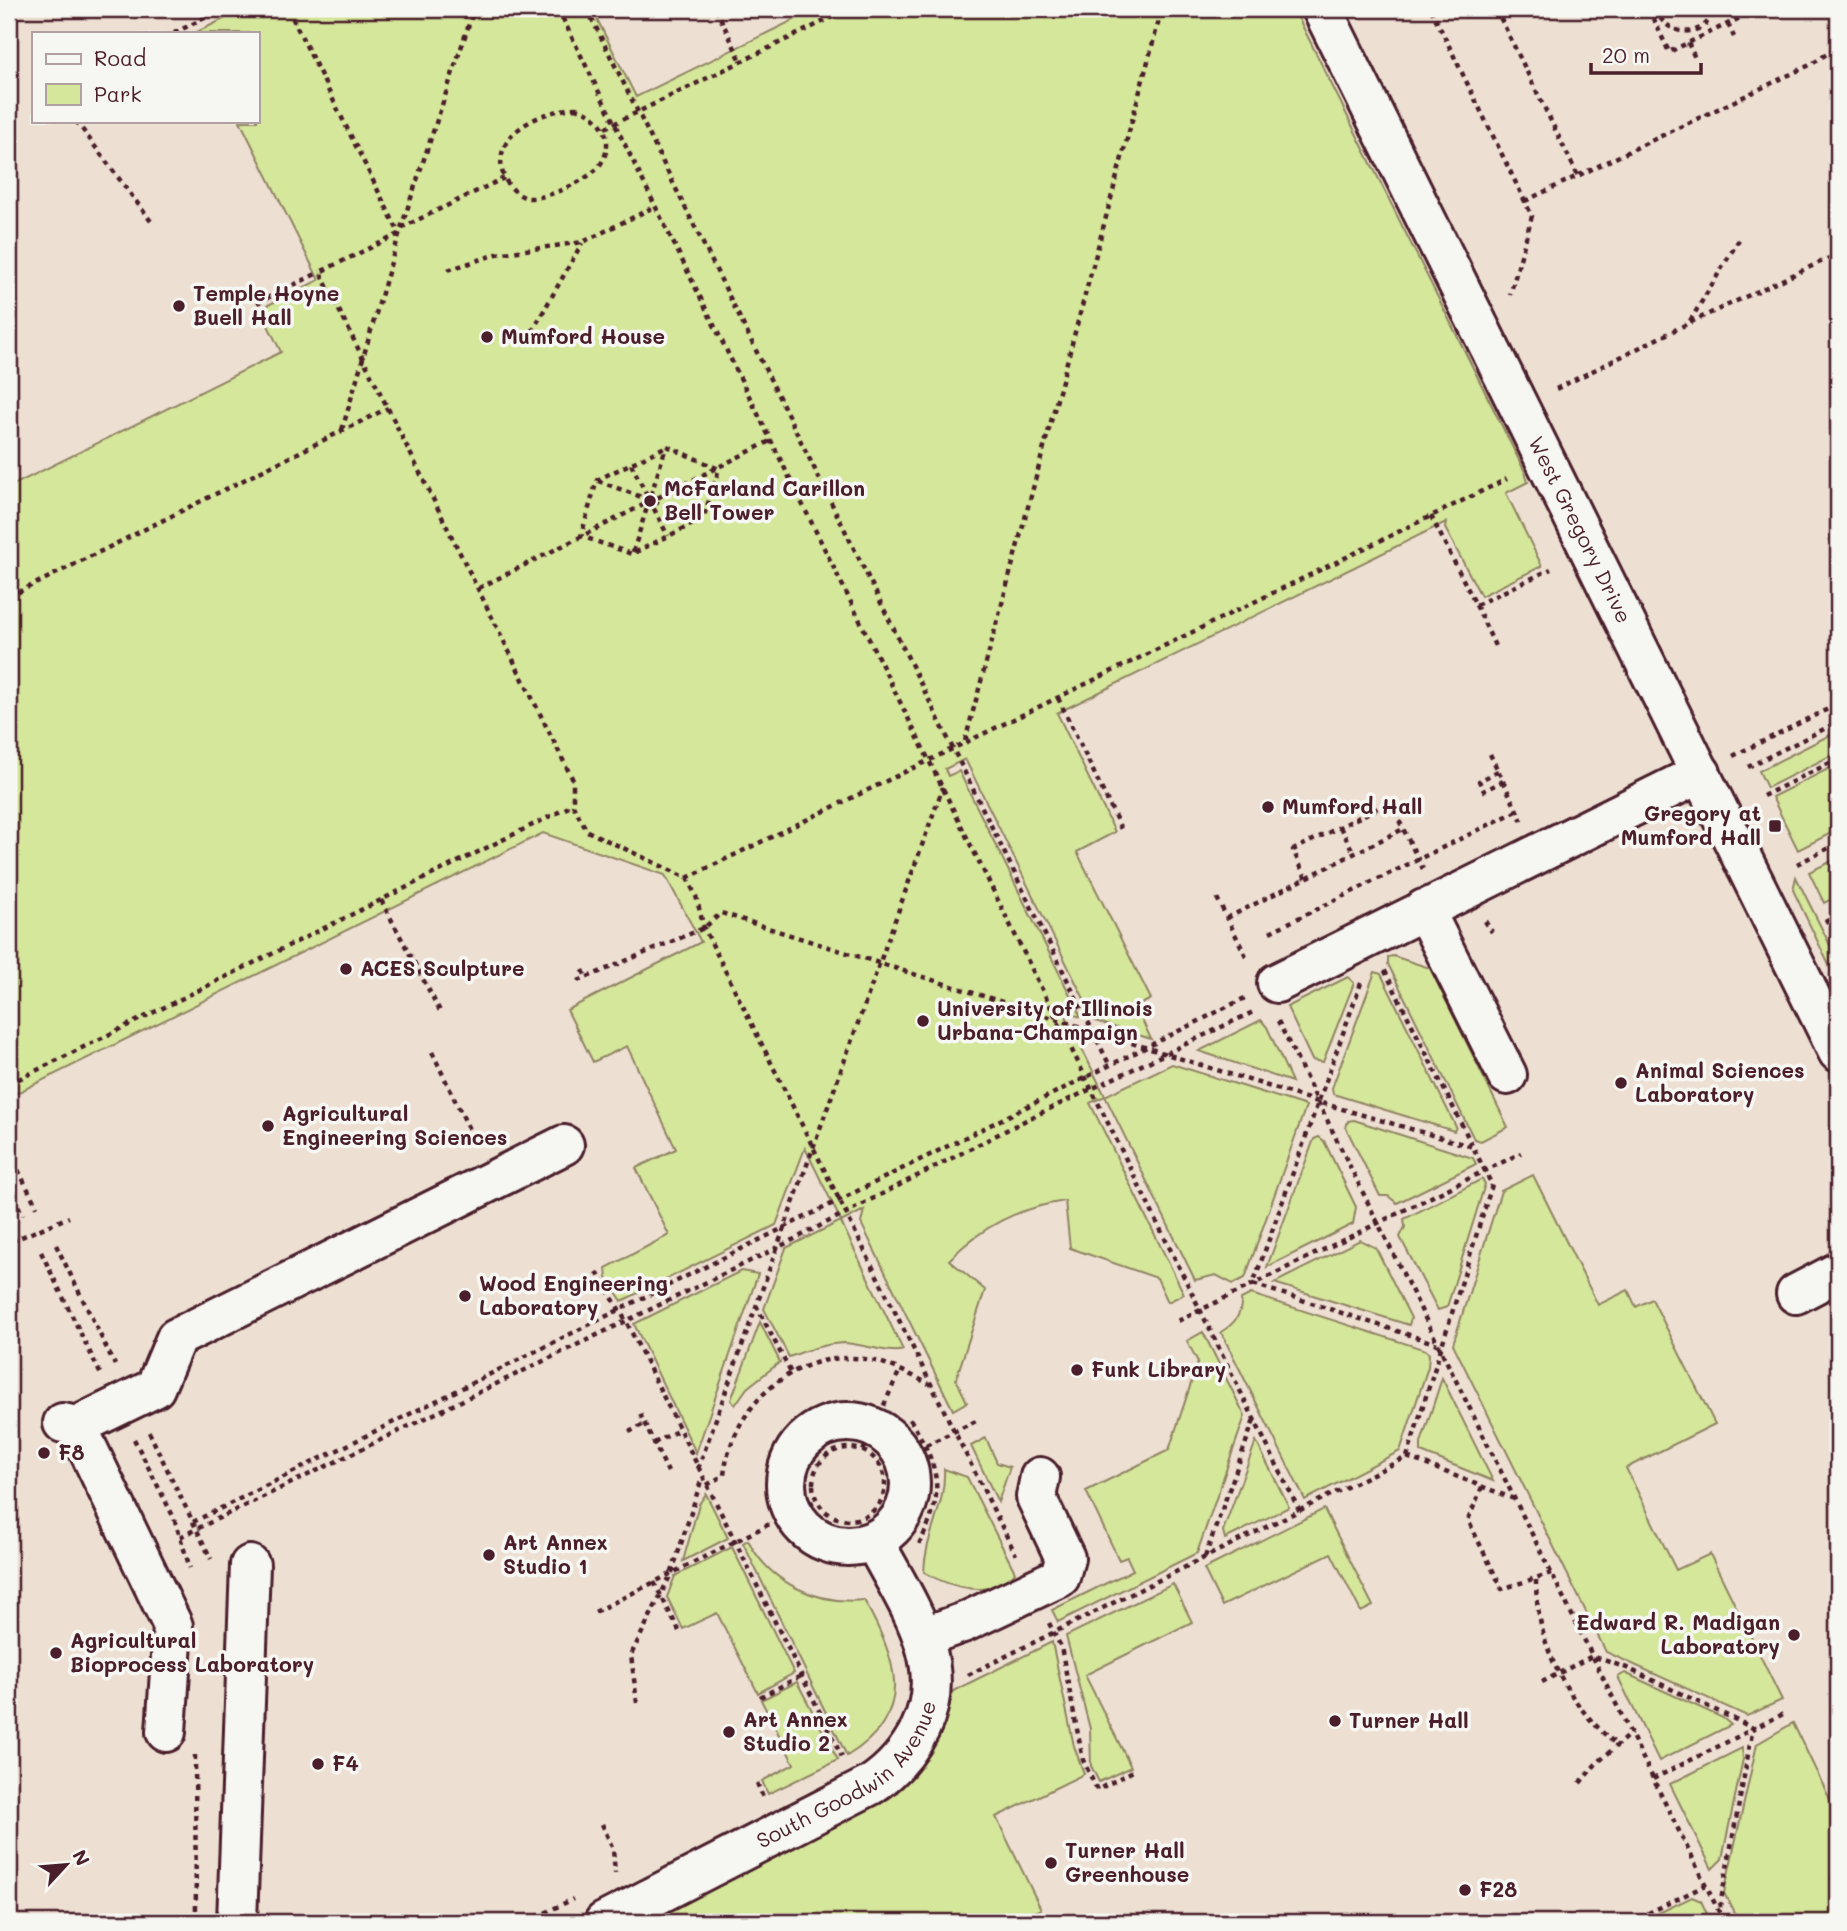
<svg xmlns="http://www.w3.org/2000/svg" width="1847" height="1931" viewBox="0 0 1847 1931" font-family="Mali,sans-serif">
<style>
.built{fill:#ede0d3;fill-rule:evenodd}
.green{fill:#d5e79b;stroke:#908363;stroke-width:2}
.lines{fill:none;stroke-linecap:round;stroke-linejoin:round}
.minor-casing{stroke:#4a1f2b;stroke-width:44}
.path{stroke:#4a1f2b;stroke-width:4.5;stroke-dasharray:5 5;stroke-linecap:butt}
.minor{stroke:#f6f6f2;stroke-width:38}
.poi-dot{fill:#4a1f2b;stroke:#f6f6f2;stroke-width:2.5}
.labels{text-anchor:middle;stroke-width:7;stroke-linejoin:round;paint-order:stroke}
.poi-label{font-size:21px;font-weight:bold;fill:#4a1f2b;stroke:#f6f6f2;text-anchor:start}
.street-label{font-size:21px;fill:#4a1f2b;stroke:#f6f6f2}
</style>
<rect width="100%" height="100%" fill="#f6f6f2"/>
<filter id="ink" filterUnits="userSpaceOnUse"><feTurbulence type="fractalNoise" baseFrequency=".0143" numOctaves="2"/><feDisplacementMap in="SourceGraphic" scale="14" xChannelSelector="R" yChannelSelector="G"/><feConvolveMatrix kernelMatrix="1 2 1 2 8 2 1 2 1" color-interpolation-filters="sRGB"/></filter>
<g filter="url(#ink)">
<path class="built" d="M9 9H1838V1922H9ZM33 33H257V121H33Z"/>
<path class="green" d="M244 9H592L636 97 816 9H1294L1524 470 1528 482 1506 493 1542 566 1481 596 1445 528 1446 522 1057 713 1115 832 1077 852 1151 999 1136 1007 1151 1039 1095 1021 965 759 945 769 948 776 959 771 1081 1017 1064 1012 1105 1096 1172 1064 1306 1106 1245 1278 1233 1284 1216 1275 1195 1280 1105 1096 1090 1103 1184 1294 1168 1302 1157 1278 1070 1248 1065 1201C1018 1208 982 1226 949 1260L985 1290 956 1379 967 1402 953 1410 861 1223 864 1210 841 1222 903 1350C893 1355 859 1343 843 1343 824 1344 806 1350 789 1357L764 1309 786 1248 841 1221 805 1148 776 1225 622 1301 607 1278 606 1268 669 1235 636 1168 676 1149 627 1046 593 1062 567 1010 701 942 665 875 543 833 9 1097V487L281 352 260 309 319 280 240 121H257V33H195Z
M1838 731V752L1767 788 1759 771Z
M1838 764V841L1833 832 1798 850 1772 797Z
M1838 858V896L1824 903 1809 872Z
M1796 877 1838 961V984L1793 890Z
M1393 956 1430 968 1508 1127 1481 1141 1474 1139 1388 964V957Z
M1375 972 1381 974 1456 1127 1454 1131 1333 1094 1332 1088Z
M1348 977 1354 983 1323 1062 1312 1060 1287 1007Z
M1261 1020 1267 1027 1292 1082 1199 1051Z
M1354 1120 1473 1158 1476 1164 1397 1203 1388 1196H1380L1346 1128 1348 1121Z
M1319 1137 1324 1141 1356 1207 1353 1224 1267 1267 1314 1139Z
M1533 1175 1598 1305 1628 1290 1636 1307 1652 1299 1715 1424 1626 1468 1676 1570 1710 1554 1782 1700 1747 1716 1606 1652 1453 1344 1501 1191Z
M1482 1179 1485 1184 1447 1307 1438 1310 1400 1237 1405 1227 1404 1219Z
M1360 1240 1376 1248 1411 1318 1409 1325 1274 1283Z
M741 1271 758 1274 696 1453 634 1324Z
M1251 1294 1426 1350 1429 1354 1428 1367 1400 1451 1305 1500 1221 1332C1234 1324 1242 1315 1241 1299Z
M760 1322 780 1362 747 1388 735 1405 731 1400Z
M1203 1332 1245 1416 1197 1553 1058 1622 1052 1610 1133 1570 1127 1557 1119 1560 1086 1491 1169 1450 1198 1362 1187 1341Z
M1442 1378 1493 1481 1421 1452V1443Z
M986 1438 997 1463 1010 1467 998 1502 971 1446Z
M1256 1441 1289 1507 1225 1539 1223 1531Z
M944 1469 967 1477 1015 1572C994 1601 949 1587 924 1572 925 1535 946 1506 944 1469Z
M706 1494 728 1538 683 1561 699 1504Z
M1324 1509 1373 1606 1361 1612 1331 1553 1222 1606 1204 1569Z
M748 1540C769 1583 818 1605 864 1600 896 1659 918 1712 847 1756L743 1543Z
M732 1547 794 1673 758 1693 717 1613 683 1629 667 1597 675 1576Z
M1173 1584 1192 1622 1085 1675 1131 1767 1099 1782 1091 1766 1090 1729 1066 1636Z
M1052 1642 1074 1746 1084 1774 996 1817 1041 1909 1014 1922H643L890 1798C926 1769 944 1736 953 1691Z
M1625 1673 1723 1718 1731 1725 1659 1761 1618 1677Z
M797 1682 838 1760 768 1794 762 1781 794 1764 761 1700Z
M1793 1723 1838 1816V1875L1831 1879 1838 1893V1922H1739L1724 1893 1757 1744Z
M1742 1748 1743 1759 1722 1859 1712 1869 1670 1784Z
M1692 1897 1701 1901 1711 1922H1640Z"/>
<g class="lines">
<g class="minor-casing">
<g id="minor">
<path id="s1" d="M1322 9 1838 1052"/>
<path d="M1424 909 1507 1075"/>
<path d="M1277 983 1701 773"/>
<path d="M1796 1294 1838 1272"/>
<circle cx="848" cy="1484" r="62"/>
<path d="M63 1423 77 1426 155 1388 176 1338 564 1145"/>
<path d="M77 1426 173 1626 166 1732"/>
<path d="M923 1637 965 1622 1060 1577 1065 1558 1036 1497 1040 1477"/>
<path d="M237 1922 250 1565"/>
<path id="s2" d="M604 1922 871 1785C892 1771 908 1753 920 1729 953 1662 904 1600 874 1541"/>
</g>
</g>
<path class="path" d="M288 9 399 233
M558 9 1300 1512
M587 9 1109 1064
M716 9 741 61
M1431 9 1532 216 1510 295
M1496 9 1578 176
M1649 9 1669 52 1742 17 1738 9
M1655 9C1668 39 1704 39 1716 9
M1728 24 1734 37
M174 33 223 9
M1688 43 1695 58
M575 108C601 113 617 140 600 165 590 180 541 203 524 197 515 193 506 184 503 174 491 133 541 111 575 108Z
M76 121 153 224
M605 128 849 9
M1525 201 1812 64 1838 46
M401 228 504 178
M399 234 320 272 573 780V805L587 831 687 878 696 896 704 928 1016 1555
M448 270 497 254 583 242 656 206
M257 303 320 272
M1690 321 1740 238
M517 344 529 337 582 243
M1556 389 1689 323 1838 254
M342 430 401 228 474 9
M667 446 719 469 703 519 632 554 581 536 597 480Z
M631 464 668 536
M598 481 701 519
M1431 516 1476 605 1551 569
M633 552 666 447
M479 588 772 440
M9 597 388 408
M1476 605 1495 646
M1058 698 1121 829
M965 741 1162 9
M1490 754 1522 821
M1733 756 1838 704
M1748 767 1838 722
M1498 771 1479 781 1484 791 1503 781
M1763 796 1838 759
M1340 827 1354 853
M1797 864 1837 844
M687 878 1507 479
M1306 878 1293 850 1390 802 1423 869
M1217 898 1248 960
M381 900 441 1013
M1227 918 1403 829
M1485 921 1492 932
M1825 922 1838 915
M1270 932 1517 811
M583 970 586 977
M578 981 704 928 721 913 1318 1102 1473 1147
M1361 983 1253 1284 1437 1344
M1278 1021 1724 1922
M432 1052 477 1146
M9 1084 573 805
M9 1152 37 1207
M9 1188 23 1215
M12 1241 69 1217
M56 1245 115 1365
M41 1252 101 1375
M597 1272 626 1321 842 1757
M756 1305 791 1373
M1178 1321 1521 1153
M640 1414 668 1472
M910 1419C939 1467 947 1492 919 1544
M149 1432 211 1559
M629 1432 644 1424
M134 1439 174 1518 190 1568
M654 1443 679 1430
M926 1445 976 1421
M813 1484a36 36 0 1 1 72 0a36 36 0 1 1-72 0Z
M863 1451 900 1370
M1407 1457 1514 1499
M698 1469 777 1248 1026 1120 1253 1012
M707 1485 724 1475C733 1400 803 1342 879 1362 896 1367 913 1376 929 1384
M1482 1487 1468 1520 1502 1589 1551 1573
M193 1522 1245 998
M180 1537 777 1248 943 787
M1205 1557 1254 1420
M1536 1580C1536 1644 1567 1704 1616 1744
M654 1582 679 1631
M595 1612 817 1500
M1049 1623 1061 1647 1083 1760 1097 1790 1133 1771
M968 1675 1407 1457 1492 1185 1384 969
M1542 1682 1592 1656 1627 1668 1753 1728 1719 1911
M760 1697 801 1676
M637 1703 631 1655 672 1572 702 1478
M195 1755 196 1922
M1653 1779 1787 1712
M757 1783 764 1800
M1580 1783 1595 1765 1631 1733
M602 1824 613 1849 615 1873
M527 1922 573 1899
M1630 1922 1706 1885"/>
<use href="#minor" class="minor"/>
</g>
</g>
<g class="poi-dot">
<circle cx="179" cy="306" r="7"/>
<circle cx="487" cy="337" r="7"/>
<circle cx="650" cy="501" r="7"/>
<circle cx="1268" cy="807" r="7"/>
<rect x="1768" y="819" width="14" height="14" rx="3.5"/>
<circle cx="346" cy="969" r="7"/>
<circle cx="923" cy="1021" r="7"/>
<circle cx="1621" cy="1083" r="7"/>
<circle cx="268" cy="1126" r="7"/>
<circle cx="465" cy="1296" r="7"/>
<circle cx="1077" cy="1370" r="7"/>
<circle cx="44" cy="1453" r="7"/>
<circle cx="489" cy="1555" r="7"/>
<circle cx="1794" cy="1635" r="7"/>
<circle cx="56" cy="1653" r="7"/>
<circle cx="1335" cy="1721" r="7"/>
<circle cx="729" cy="1732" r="7"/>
<circle cx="318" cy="1764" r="7"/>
<circle cx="1051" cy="1863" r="7"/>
<circle cx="1465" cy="1890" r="7"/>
</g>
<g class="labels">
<g class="poi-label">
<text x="193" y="301">Temple Hoyne<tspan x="193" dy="24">Buell Hall</tspan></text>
<text x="501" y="344">Mumford House</text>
<text x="664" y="496">McFarland Carillon<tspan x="664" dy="24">Bell Tower</tspan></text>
<text x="1282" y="814">Mumford Hall</text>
<text x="1761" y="821" text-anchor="end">Gregory at<tspan x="1761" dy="24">Mumford Hall</tspan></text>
<text x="360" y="976">ACES Sculpture</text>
<text x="937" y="1016">University of Illinois<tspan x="937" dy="24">Urbana-Champaign</tspan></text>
<text x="1635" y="1078">Animal Sciences<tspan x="1635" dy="24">Laboratory</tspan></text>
<text x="282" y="1121">Agricultural<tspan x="282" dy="24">Engineering Sciences</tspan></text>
<text x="479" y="1291">Wood Engineering<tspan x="479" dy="24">Laboratory</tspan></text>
<text x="1091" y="1377">Funk Library</text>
<text x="58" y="1460">F8</text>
<text x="503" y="1550">Art Annex<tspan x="503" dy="24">Studio 1</tspan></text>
<text x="1780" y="1630" text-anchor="end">Edward R. Madigan<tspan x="1780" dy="24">Laboratory</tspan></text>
<text x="70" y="1648">Agricultural<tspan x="70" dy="24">Bioprocess Laboratory</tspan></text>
<text x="743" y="1727">Art Annex<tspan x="743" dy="24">Studio 2</tspan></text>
<text x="1349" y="1728">Turner Hall</text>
<text x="332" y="1771">F4</text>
<text x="1065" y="1858">Turner Hall<tspan x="1065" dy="24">Greenhouse</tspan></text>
<text x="1479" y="1897">F28</text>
</g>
<g class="street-label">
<text dy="7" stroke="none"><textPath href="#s1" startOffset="581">West Gregory Drive</textPath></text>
<text dy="7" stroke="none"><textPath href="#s2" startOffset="289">South Goodwin Avenue</textPath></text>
</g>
</g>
<rect width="1847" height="1931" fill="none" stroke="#f6f6f2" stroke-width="35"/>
<rect x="18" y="18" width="1812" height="1896" fill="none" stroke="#4a1f2b" stroke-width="2.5" filter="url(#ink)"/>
<rect x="32" y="32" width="228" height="91" fill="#f6f6f2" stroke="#b1a0a2" stroke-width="2"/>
<rect x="46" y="54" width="35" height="10" fill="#f6f6f2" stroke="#b1a0a2" stroke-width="2"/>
<text x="94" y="66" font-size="21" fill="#4a1f2b">Road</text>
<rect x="46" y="84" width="35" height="21" fill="#d5e79b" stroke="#b1a0a2" stroke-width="2"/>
<text x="94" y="102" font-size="21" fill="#4a1f2b">Park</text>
<g transform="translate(66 1865) rotate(64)" stroke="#f6f6f2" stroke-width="5" paint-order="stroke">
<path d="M0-5L12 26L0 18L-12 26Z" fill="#4a1f2b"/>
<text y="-10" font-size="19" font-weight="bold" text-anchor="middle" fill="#4a1f2b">N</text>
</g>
<path d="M1591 63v10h110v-10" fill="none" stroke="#4a1f2b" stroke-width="3.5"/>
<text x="1602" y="63" font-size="21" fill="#4a1f2b" stroke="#f6f6f2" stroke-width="5" paint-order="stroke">20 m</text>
</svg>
